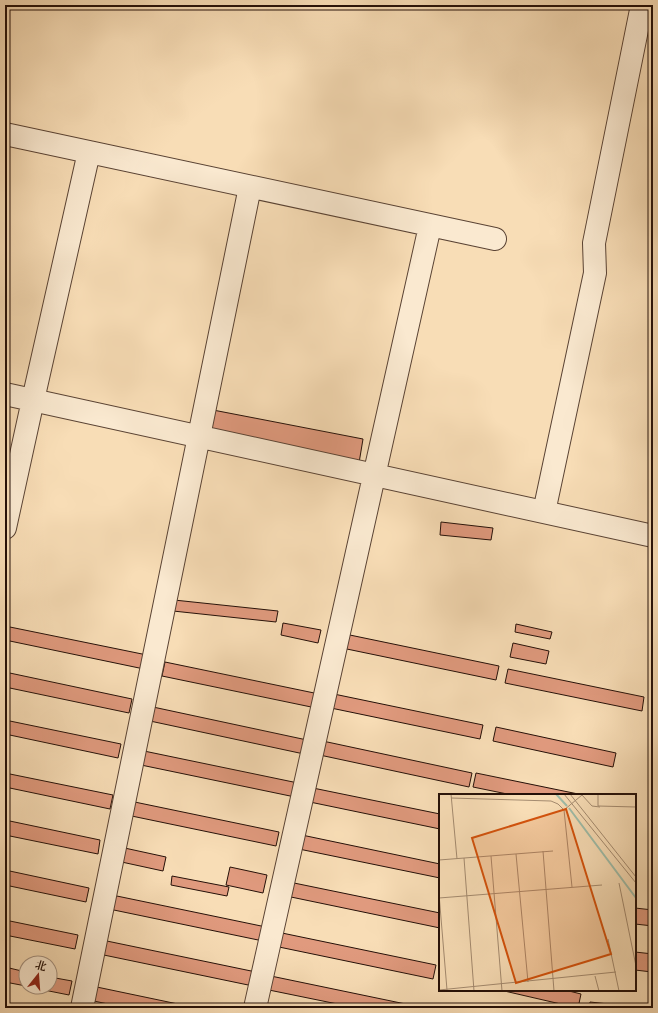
<svg xmlns="http://www.w3.org/2000/svg" width="658" height="1013" viewBox="0 0 658 1013" font-family="'Gentium Book Plus','Noto Serif SC',serif">
<style>
.building{fill:#e09a7e;stroke:#251008}
.lines{fill:none;stroke-linecap:round;stroke-linejoin:round}
.minor-casing{stroke:#5a4334;stroke-width:24}
.minor{stroke:#fae9d0;stroke-width:22}
.inset-river{fill:none;stroke:#9fbda9;stroke-width:2}
.inset-road{fill:none;stroke:#a48b70;stroke-width:1}
.view{fill:#d4520c;fill-opacity:0.15;stroke:#d4520c;stroke-width:2}
.inset-edge{fill:none;stroke:#251008;stroke-width:2}
</style>
<rect width="100%" height="100%" fill="#f8ddb6"/>
<filter id="stains"><feTurbulence type="fractalNoise" baseFrequency=".005" numOctaves="4"/><feColorMatrix values="0 0 0 0 .2 0 0 0 0 .09 0 0 0 0 .02 0 0 0 .5 -.17"/></filter>
<radialGradient id="worn" r=".72"><stop offset=".6" stop-color="#630" stop-opacity="0"/><stop offset="1" stop-color="#630" stop-opacity=".3"/></radialGradient>
<path class="building" d="M213 410 363 439 359 463 209 433Z
M441 522 493 528 491 540 440 535Z
M174 600 278 611 276 622 173 611Z
M283 623 321 630 318 643 281 635Z
M516 624 552 632 550 639 515 632Z
M5 626 147 655 144 669 5 640Z
M345 634 499 666 496 680 342 648Z
M513 643 549 651 546 664 510 657Z
M165 662 319 694 316 708 162 676Z
M508 669 644 697 642 711 505 683Z
M5 672 132 699 129 713 5 687Z
M329 693 483 725 480 739 326 707Z
M153 707 307 740 304 754 150 721Z
M5 720 121 744 118 758 5 734Z
M496 727 616 753 613 767 493 741Z
M318 740 472 773 469 787 315 754Z
M144 751 298 783 295 797 141 765Z
M5 773 113 795 110 809 5 787Z
M476 773 583 795H512L473 787Z
M308 787 440 814V829L305 801Z
M125 800 279 832 276 846 122 814Z
M5 820 100 840 98 854 5 835Z
M297 834 440 864V878L294 848Z
M120 847 166 857 163 871 117 861Z
M230 867 267 875 263 893 226 885Z
M5 870 89 888 86 902 5 885Z
M172 876 229 887 227 896 171 885Z
M294 883 440 913V928L291 897Z
M112 895 266 927 263 941 109 909Z
M635 908 653 910V926L635 924Z
M5 920 78 935 75 949 5 935Z
M282 933 436 965 433 979 279 947Z
M102 940 256 972 253 986 99 954Z
M635 952 653 954 652 972 635 970Z
M5 967 26 972V986L5 982Z
M266 975 420 1007V1008H357L264 989Z
M50 977 72 981 69 995 29 987H50Z
M92 986 197 1008H127L89 1000Z
M500 990H565L581 994 578 1008Z
M590 1002 646 1008H589Z"/>
<g class="lines">
<g class="minor-casing">
<path id="minor" d="M5 134 495 239
M5 394 653 536
M544 512 595 273 594 243 642 5
M5 528 33 400 89 152
M82 1008 250 187
M255 1008 430 226"/>
</g>
<use href="#minor" class="minor"/>
</g>
<g transform="translate(439 794)">
<rect width="197" height="197" fill="#f8ddb6"/>
<path class="inset-river" d="M117 0 128 12M130 14 197 104"/>
<path class="inset-road" d="M12 0 18 65M125 0 197 89M131 0 197 83M159 0V12L197 13M12 4 112 7 119 10 125 16 133 93M125 16 143 1 153 12 161 13M104 57 115 197M77 60 89 188M52 62 63 197M25 64 35 197M0 66 114 57M180 89 197 172M0 100 8 196M0 104 163 91M169 145 180 197M156 182 160 197M0 196 177 178"/>
<path class="view" d="M127 15 172 160 77 189 33 44Z"/>
<rect width="197" height="197" class="inset-edge"/>
</g>
<rect width="658" height="1013" fill="none" stroke="#f8ddb6" stroke-width="20"/>
<rect x="6" y="6" width="646" height="1001" fill="none" stroke="#251008" stroke-width="2"/>
<rect x="10" y="10" width="638" height="993" fill="none" stroke="#251008"/>
<g transform="translate(38 975) rotate(17)"><circle r="19" fill="#fae9d0" stroke="#a59280"/>
<path d="M0-3L7 15L0 10L-7 15Z" fill="#8f2418"/>
<text y="-6" font-size="11" font-weight="bold" text-anchor="middle" fill="#251008">北</text>
</g>
<rect width="100%" height="100%" filter="url(#stains)"/>
<rect width="100%" height="100%" fill="url(#worn)"/>
</svg>
